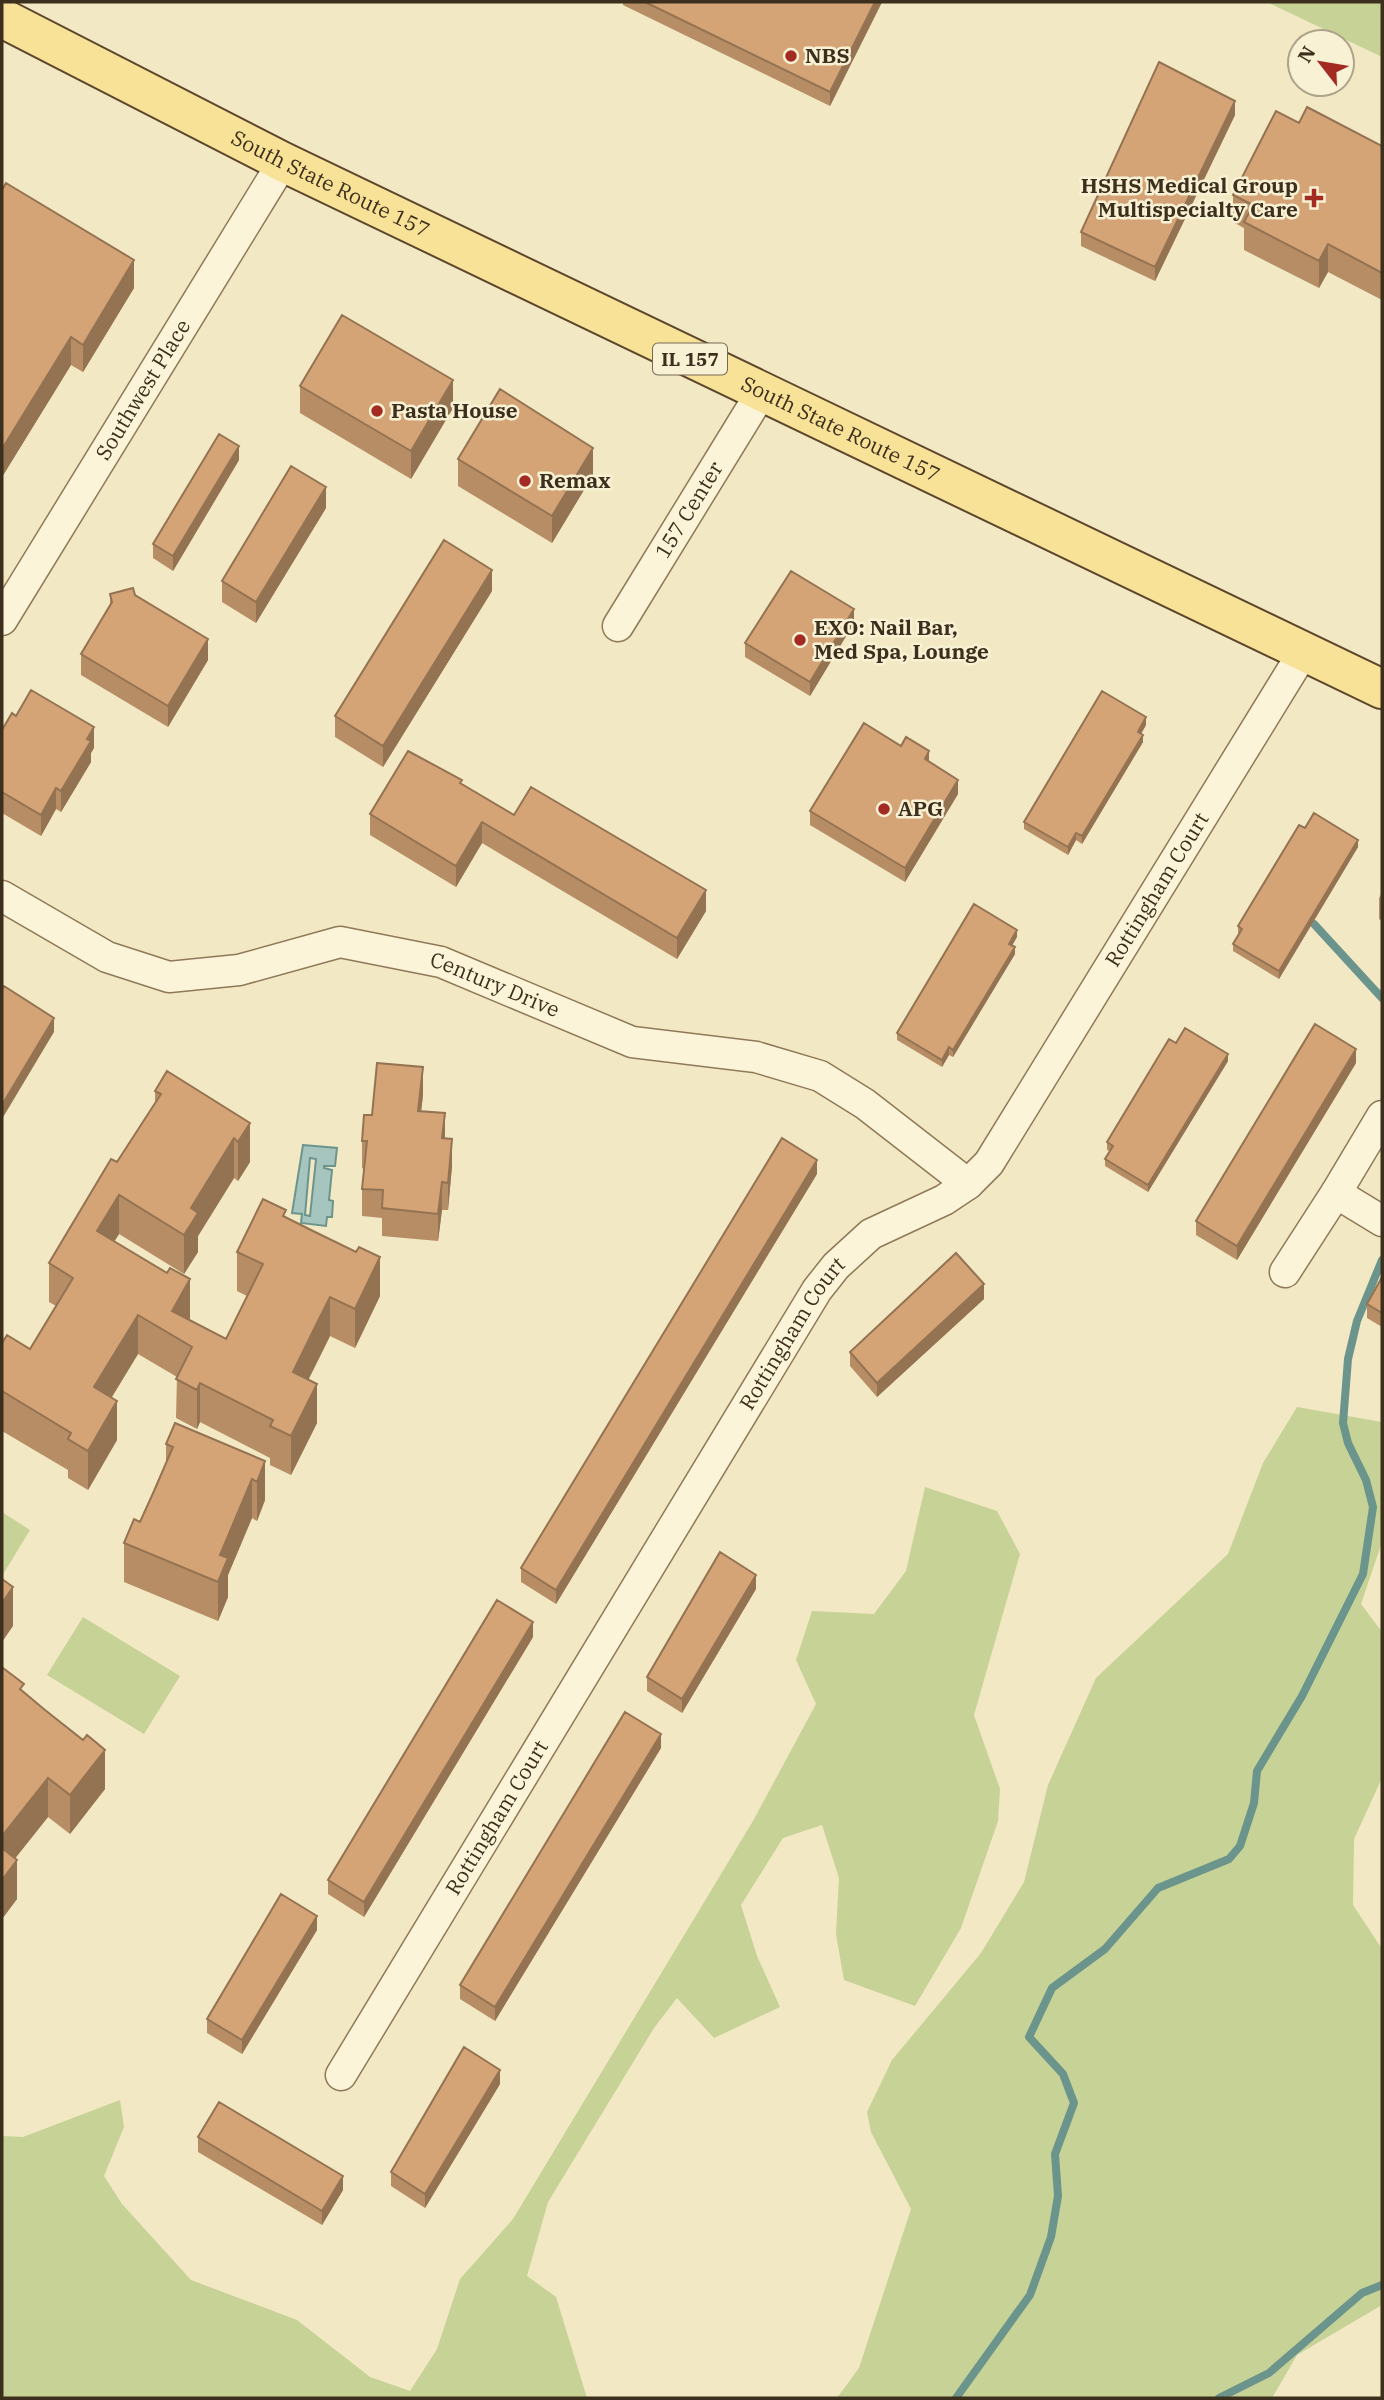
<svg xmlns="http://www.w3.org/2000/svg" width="1384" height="2400" viewBox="0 0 1384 2400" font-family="'IBM Plex Serif',serif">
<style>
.green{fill:#c6d296}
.water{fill:#a6c5be;stroke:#6b948d;stroke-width:2;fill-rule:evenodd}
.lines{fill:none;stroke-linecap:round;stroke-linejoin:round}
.stream{stroke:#6b948d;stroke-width:8}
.minor-casing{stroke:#8f7958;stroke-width:33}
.major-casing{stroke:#5c462c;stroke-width:42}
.minor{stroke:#fcf4d8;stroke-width:30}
.major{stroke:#f8e298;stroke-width:38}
.wall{fill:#b68d65}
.shaded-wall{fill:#947353}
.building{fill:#d4a476;stroke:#947353;stroke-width:2}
.poi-dot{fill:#a32b22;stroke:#f9f1d4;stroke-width:2.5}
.labels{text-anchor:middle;stroke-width:5;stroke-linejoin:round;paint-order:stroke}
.shield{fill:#f9f1d4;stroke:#756954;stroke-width:2}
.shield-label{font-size:19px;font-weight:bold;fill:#3d2f1d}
.poi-label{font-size:21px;font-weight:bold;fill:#3d2f1d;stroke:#f9f1d4;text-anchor:start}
.street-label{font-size:21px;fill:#3d2f1d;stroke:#f9f1d4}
</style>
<rect width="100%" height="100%" fill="#f2e8c3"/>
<path class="green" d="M1267 2H1382V57Z
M1297 1407 1382 1422V1542L1361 1604 1382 1632V1778L1354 1839 1353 1905 1382 1949V2305L1297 2355 1272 2398H837L859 2368 911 2209 871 2132 867 2112 892 2060 981 1953 1024 1882 1048 1785 1096 1678 1228 1554 1263 1463Z
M925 1487 997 1511 1020 1554 974 1715 1000 1789 998 1821 961 1928 915 2006 844 1980 836 1934 839 1878 822 1825 783 1838 741 1905 757 1956 780 2007 714 2038 677 1998 654 2028 548 2202 527 2276 556 2297 587 2398H2V2136L23 2137 120 2100 124 2127 104 2176 122 2204 191 2280 297 2320 370 2377 410 2391 437 2349 460 2279 513 2219 753 1821 816 1704 796 1660 812 1611 874 1614 906 1571Z
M2 1512 30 1530 2 1576Z
M83 1617 180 1676 144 1734 47 1675Z"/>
<path class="water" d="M303 1145 337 1148 335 1166H324V1168L332 1170 329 1200 333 1201 332 1217H327L326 1226 301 1223 302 1214 292 1213ZM310 1158 316 1159 310 1216 305 1215Z"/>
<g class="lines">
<path class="stream" d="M1314 924 1382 998
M956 2398 1030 2295 1051 2237 1058 2196 1055 2154 1074 2103 1063 2074 1029 2037 1052 1988 1105 1949 1158 1888 1229 1859 1240 1846 1254 1803 1257 1771 1302 1696 1363 1574 1373 1507 1366 1480 1348 1443 1343 1423 1348 1359 1357 1321 1382 1260
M1219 2398 1269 2373 1362 2293 1382 2285"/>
<g class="minor-casing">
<g id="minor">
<path id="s1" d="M2 620 283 162"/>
<path id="s2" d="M618 626 761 393"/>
<path id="s3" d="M2 896 107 957 169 977 239 970 340 942 441 962 632 1042 756 1057 820 1076 865 1104 968 1184"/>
<path d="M1382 1116 1336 1193 1382 1221"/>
<path d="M1285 1272 1336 1193"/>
<path id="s4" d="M341 2075 817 1290 836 1266 871 1234 944 1200 968 1184 989 1163 1304 651"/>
</g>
</g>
<g class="major-casing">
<g id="major">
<path id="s5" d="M2 18 283 162 1382 689"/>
</g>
</g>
<use href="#minor" class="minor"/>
<use href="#major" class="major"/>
</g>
<path class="wall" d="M623 2H882L830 106 623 5Z
M1235 115 1155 281 1081 246V232Z
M1299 123 1382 146V300L1328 272 1319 288 1244 250V228L1233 222V195Z
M2 190 134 288 83 372 71 365 2 477Z
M300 386 453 408 411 479 300 413Z
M458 459 593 475 552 543 458 486Z
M239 460 173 571 153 558V544Z
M326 508 256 623 222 602V581Z
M492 591 383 767 335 737V716Z
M110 594 135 595 208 660 168 727 81 675V654L110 606Z
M854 623 810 696 745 657V643Z
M16 716 94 748 91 753V762L61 812 56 809 41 836 2 813V730Z
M1146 725 1141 734 1143 742 1082 844 1076 840 1068 855 1024 829V822Z
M901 746 929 762 958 794 905 882 810 825V811Z
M462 784 514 815 706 911 677 959 482 843 456 887 370 835V814Z
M1305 828 1358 847 1279 979 1233 951V944L1239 934 1238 933V926Z
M1382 893V921L1379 919V898Z
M1017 937 1012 945 1015 954 953 1057 949 1055 942 1067 897 1040V1033Z
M1176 1043 1228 1061 1148 1192 1105 1166V1159L1110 1151 1107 1150V1142Z
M1356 1063 1237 1260 1196 1235V1221Z
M155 1091 250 1123V1162L238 1181 234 1178 198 1236V1252L184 1274 119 1234 114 1241 190 1318 189 1320 226 1339 247 1296 237 1291V1252L286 1217 380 1296 355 1348 330 1336 315 1366 308 1379 317 1423 291 1475 270 1465V1458L200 1422 197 1429 176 1418 177 1377 138 1354 112 1397 117 1440 88 1490 68 1478V1470L2 1431V1343L30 1349 56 1306 49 1302V1263L117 1162 155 1104Z
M423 1095 421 1111 445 1138 452 1166 448 1210H442L438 1241 382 1236V1218L362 1216V1189L364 1169 362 1168V1141L372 1115Z
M817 1174 556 1604 521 1582V1568Z
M1382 1277V1327L1367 1318V1304Z
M984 1299 877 1397 850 1366V1352Z
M166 1444 265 1461V1500L257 1521 252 1518 228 1575V1597L218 1621 124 1582V1543L140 1522 166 1463Z
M756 1589 682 1713 647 1691V1677Z
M533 1637 364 1917 328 1894V1880Z
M2 1670 24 1692 105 1789 70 1834 48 1817 15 1858 17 1899 2 1919Z
M661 1748 495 2021 460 1999V1985Z
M317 1930 242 2054 207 2033V2019Z
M500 2084 425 2208 391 2186V2172Z
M198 2137 343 2190 322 2225 198 2152Z"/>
<path class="shaded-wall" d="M875 2H882L830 106V92Z
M1235 101V115L1155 281V267Z
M1328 244V272L1319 288V261Z
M134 260V288L83 372V345Z
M71 337V365L2 477V449Z
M453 380V408L411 479V451Z
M239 446V460L173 571V556Z
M593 448V475L552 543V516Z
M326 487V508L256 623V602Z
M492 570V591L383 767V746Z
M854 609V623L810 696V682Z
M208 639V660L168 727V706Z
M1146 717V725L1138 739V732Z
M94 727V748L91 753V762L61 812V791Z
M1143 735V742L1082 844V836Z
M929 751V765L925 759Z
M958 780V794L905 882V868Z
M56 788V809L41 836V815Z
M482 822V843L456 887V866Z
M1076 833V840L1068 855V847Z
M1358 840V847L1279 979V971Z
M706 890V911L677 959V938Z
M1017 930V937L1009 951V944Z
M1015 947V954L953 1057V1050Z
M54 1018V1032L2 1119V1105Z
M949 1047V1055L942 1067V1060Z
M1356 1049V1063L1237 1260V1246Z
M1228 1054V1061L1148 1192V1185Z
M423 1067V1095L418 1138V1111Z
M445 1113V1141L442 1138Z
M250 1123V1162L238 1181V1142Z
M234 1138V1178L198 1236V1252L184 1274V1235L191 1208Z
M452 1139V1166L448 1210V1183Z
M817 1160V1174L556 1604V1590Z
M442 1182V1210L438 1241V1214Z
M119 1195V1234L97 1270V1231Z
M380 1257V1296L355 1348V1309Z
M190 1279V1318L178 1339 172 1311Z
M984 1284V1299L877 1397V1383Z
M330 1297V1336L293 1411V1372Z
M138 1315V1354L94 1426V1387Z
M200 1383V1422L197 1429V1390Z
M317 1384V1423L291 1475V1436Z
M117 1401V1440L88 1490V1451Z
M265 1461V1500L257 1521V1482Z
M252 1479V1518L228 1575V1597L218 1621V1582L220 1555Z
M756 1575V1589L682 1713V1699Z
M13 1587V1626L2 1642V1603Z
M533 1622V1637L364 1917V1902Z
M661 1734V1748L495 2021V2007Z
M105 1750V1789L70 1834V1795Z
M48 1778V1817L2 1875V1836Z
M17 1860V1899L2 1919V1880Z
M317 1916V1930L242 2054V2040Z
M500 2070V2084L425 2208V2194Z
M343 2176V2190L322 2225V2211Z"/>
<path class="building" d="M645 2H875L830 92Z
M1159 62 1235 101 1155 267 1081 232Z
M1307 107 1382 146V273L1328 244 1319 261 1244 222 1253 205 1233 195 1276 111 1299 123Z
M6 183 134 260 83 345 71 337 2 449V190Z
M342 315 453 380 411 451 300 386Z
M500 389 593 448 552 516 458 459Z
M219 434 239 446 173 556 153 544Z
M291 466 326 487 256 602 222 581Z
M444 540 492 570 383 746 335 716Z
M791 571 854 609 810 682 745 643Z
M133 588 135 595 208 639 168 706 81 654 112 602 110 594Z
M31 690 94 727 87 739 91 741 61 791 56 788 41 815 2 792V730L12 713 16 716Z
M1102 691 1146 717 1138 732 1143 735 1082 836 1076 833 1068 847 1024 822Z
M864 723 901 746 906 737 929 751 925 759 958 780 905 868 810 811Z
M408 751 462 780 460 783 514 815 531 787 706 890 677 938 482 822 456 866 370 814Z
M1314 813 1358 840 1279 971 1233 944 1242 929 1238 926 1299 825 1305 828Z
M974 904 1017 930 1009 944 1015 947 953 1050 949 1047 942 1060 897 1033Z
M4 986 54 1018 2 1105V989Z
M1315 1024 1356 1049 1237 1246 1196 1221Z
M1185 1028 1228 1054 1148 1185 1105 1159 1113 1146 1107 1142 1169 1039 1176 1043Z
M377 1063 423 1067 418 1111 445 1113 442 1138 452 1139 448 1183 442 1182 438 1214 382 1208 383 1190 362 1189 367 1141H362L364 1115H372Z
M167 1071 250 1123 238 1142 234 1138 191 1208 198 1213 184 1235 119 1195 97 1231 167 1273 170 1268 190 1279 172 1311 226 1339 263 1264 237 1252 263 1199 286 1210 283 1216 313 1231 356 1252 359 1247 380 1257 355 1309 330 1297 315 1327 293 1372 317 1384 291 1436 270 1426 273 1420 200 1383 197 1390 176 1379 192 1347 138 1315 94 1387 117 1401 88 1451 68 1439 71 1433 2 1391V1343L7 1335 30 1349 73 1278 49 1263 111 1159 117 1162 161 1094 155 1091Z
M782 1138 817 1160 556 1590 521 1568Z
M956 1253 984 1284 877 1383 850 1352Z
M1382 1277V1313L1367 1304Z
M175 1423 265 1461 257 1482 252 1479 220 1555 228 1558 218 1582 124 1543 134 1519 140 1522 154 1491 173 1447 166 1444Z
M720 1552 756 1575 682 1699 647 1677Z
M2 1579 13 1587 2 1603Z
M497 1600 533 1622 364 1902 328 1880Z
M3 1668 24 1684 20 1689 45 1710 83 1740 87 1735 105 1750 70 1795 48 1778 2 1836V1670Z
M625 1712 661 1734 495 2007 460 1985Z
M2 1848 17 1860 2 1880Z
M281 1894 317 1916 242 2040 207 2019Z
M464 2047 500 2070 425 2194 391 2172Z
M219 2102 343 2176 322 2211 198 2137Z"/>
<g class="poi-dot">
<circle cx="791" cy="56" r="7"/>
<path d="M1310.5 187.5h7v7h7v7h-7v7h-7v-7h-7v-7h7z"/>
<circle cx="377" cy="411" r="7"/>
<circle cx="525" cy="481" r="7"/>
<circle cx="800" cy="640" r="7"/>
<circle cx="884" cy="809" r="7"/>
</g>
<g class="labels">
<rect class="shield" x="653" y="343.5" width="74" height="31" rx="5"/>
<g class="shield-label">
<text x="690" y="366">IL 157</text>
</g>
<g class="poi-label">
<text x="805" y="63">NBS</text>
<text x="1298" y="193" text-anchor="end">HSHS Medical Group<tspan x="1298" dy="24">Multispecialty Care</tspan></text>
<text x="391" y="418">Pasta House</text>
<text x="539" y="488">Remax</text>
<text x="814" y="635">EXO: Nail Bar,<tspan x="814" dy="24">Med Spa, Lounge</tspan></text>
<text x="898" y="816">APG</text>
</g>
<g class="street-label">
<text dy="7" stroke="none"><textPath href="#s5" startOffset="368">South State Route 157</textPath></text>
<text dy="7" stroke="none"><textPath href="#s1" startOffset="270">Southwest Place</textPath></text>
<text dy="7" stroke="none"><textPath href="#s5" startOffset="934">South State Route 157</textPath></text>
<text dy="7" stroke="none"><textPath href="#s2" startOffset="136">157 Center</textPath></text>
<text dy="7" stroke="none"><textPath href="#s4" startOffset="1456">Rottingham Court</textPath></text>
<text dy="7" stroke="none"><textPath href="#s3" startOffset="523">Century Drive</textPath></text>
<text dy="7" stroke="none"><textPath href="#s4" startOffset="868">Rottingham Court</textPath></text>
<text dy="7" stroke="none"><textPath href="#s4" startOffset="301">Rottingham Court</textPath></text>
</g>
</g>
<rect width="1384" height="2400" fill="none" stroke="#3d2f1d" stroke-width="7"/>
<g transform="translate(1321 63) rotate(301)"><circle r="33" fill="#f9f1d4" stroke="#aea38b" stroke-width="2"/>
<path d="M0-5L12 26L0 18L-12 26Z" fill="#a32b22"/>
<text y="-10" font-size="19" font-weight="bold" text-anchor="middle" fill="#3d2f1d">N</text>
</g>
</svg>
